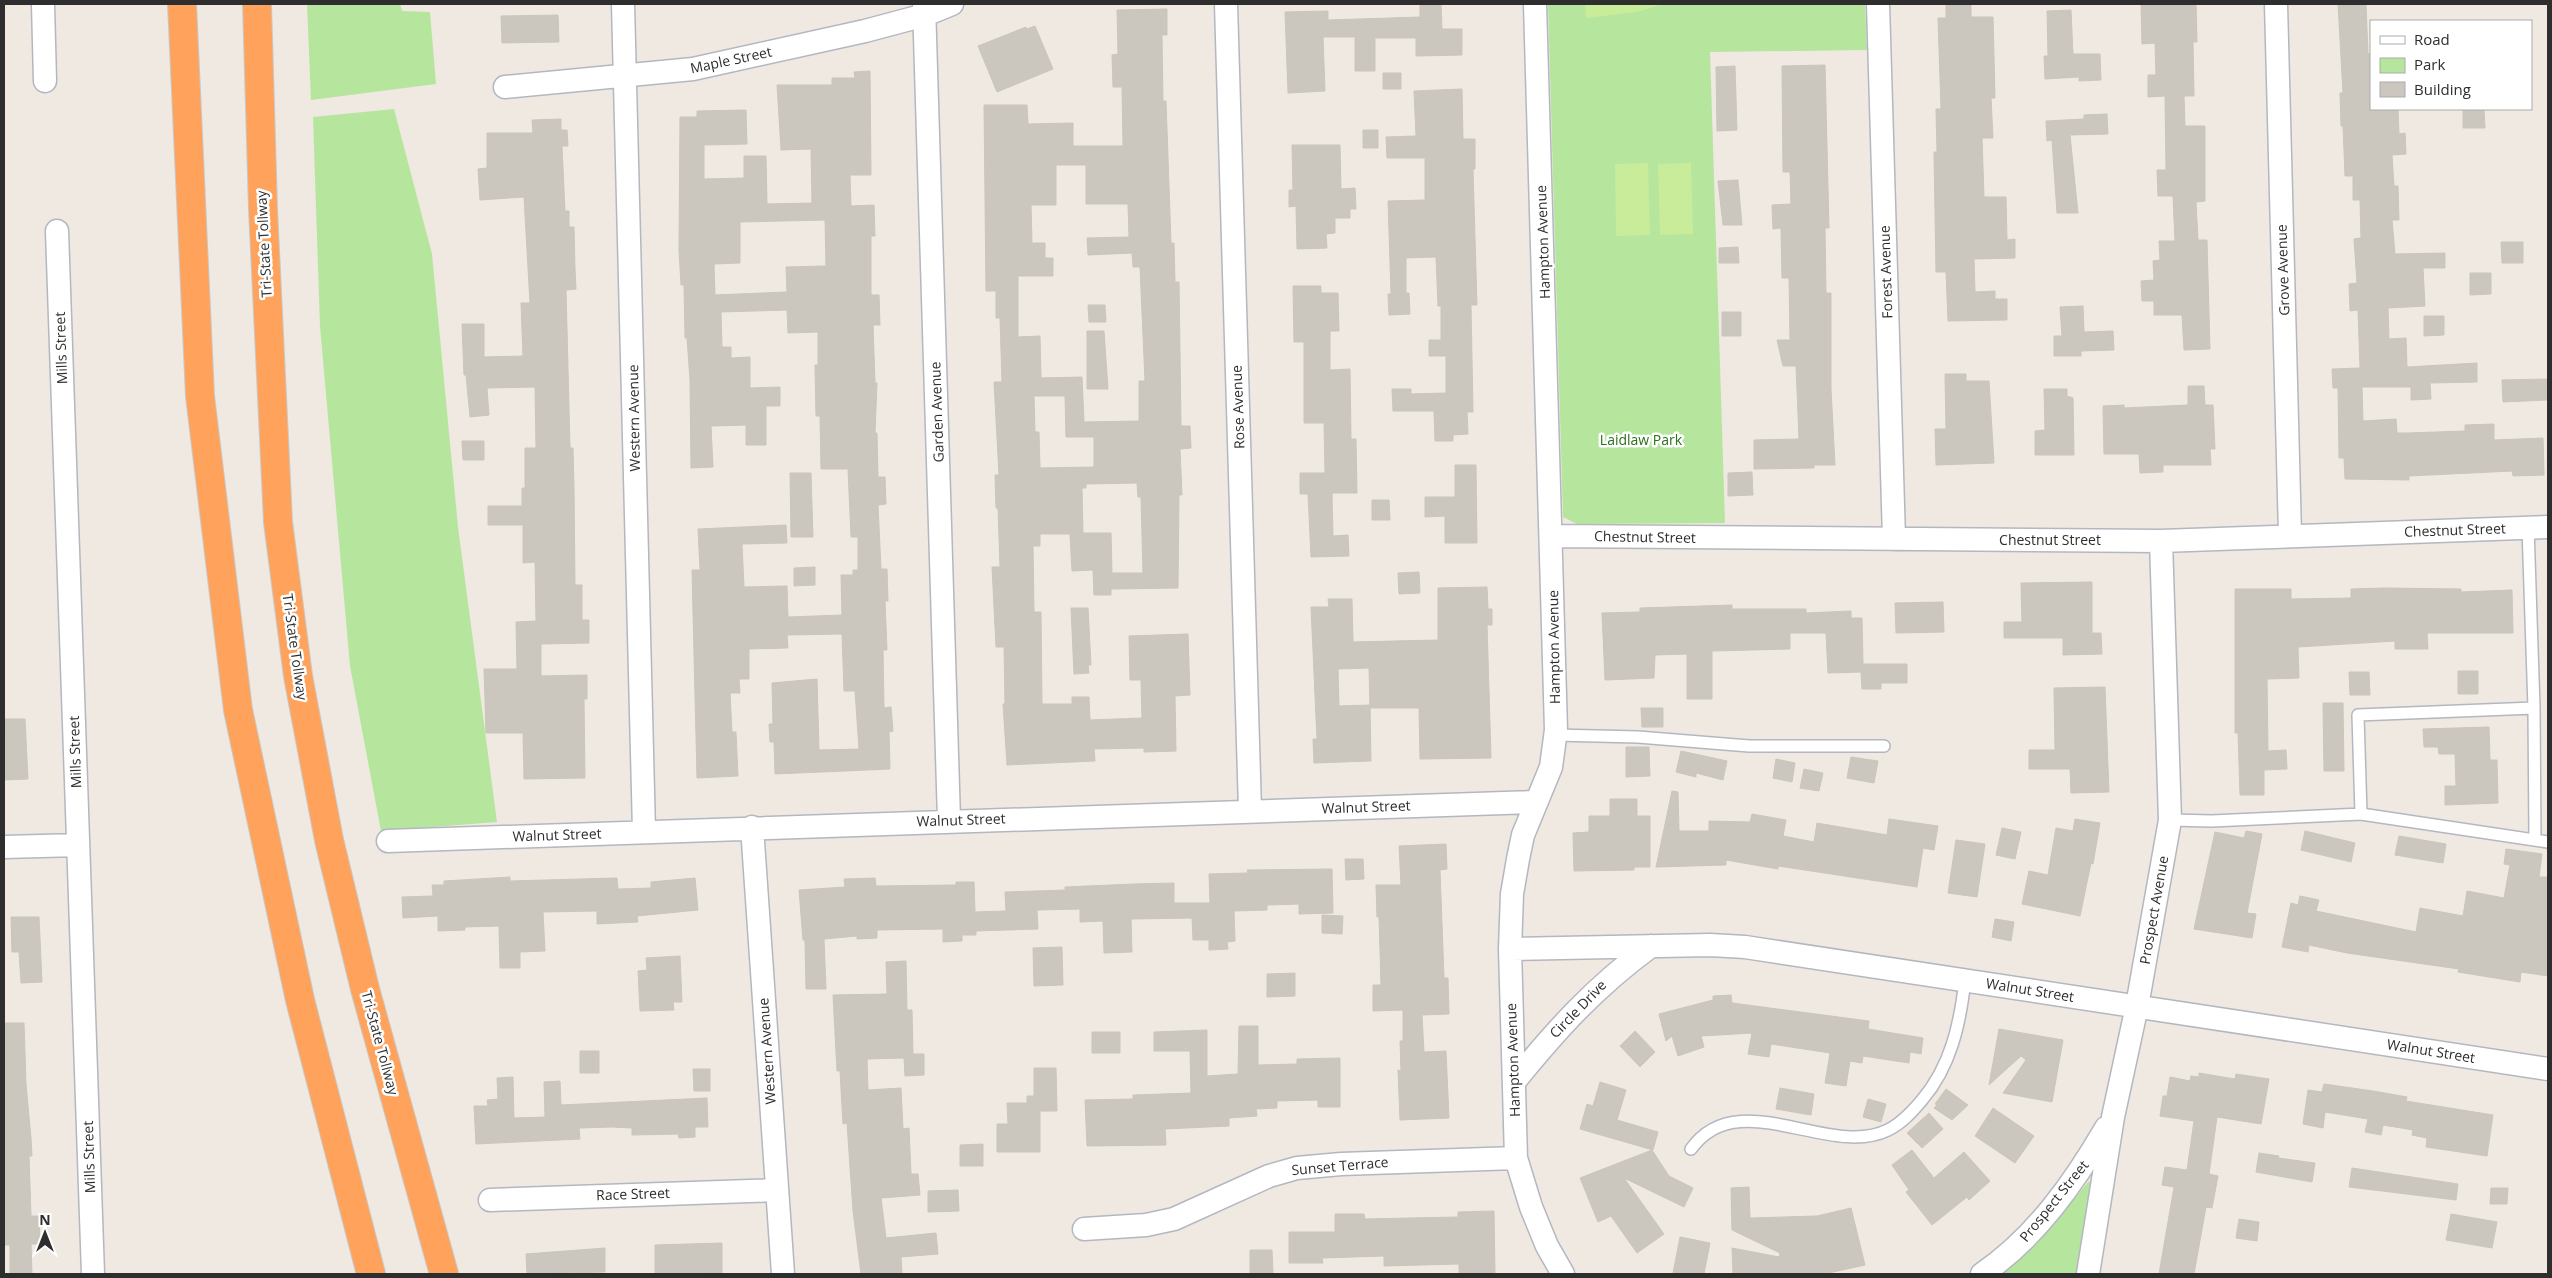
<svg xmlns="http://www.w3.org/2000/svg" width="2552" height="1278" viewBox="0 0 2552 1278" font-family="'Open Sans',sans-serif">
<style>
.green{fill:#b6e59e}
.pitch{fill:#c9ec9a}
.building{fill:#cbc7bf;stroke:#cbc5ba;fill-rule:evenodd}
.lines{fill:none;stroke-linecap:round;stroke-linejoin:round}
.service-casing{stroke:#b4b7c1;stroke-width:14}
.minor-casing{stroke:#b4b7c1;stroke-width:25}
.motorway-casing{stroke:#c9c9c9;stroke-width:30}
.service{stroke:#fff;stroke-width:11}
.minor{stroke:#fff;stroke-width:22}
.motorway{stroke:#ffa35c;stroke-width:28}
.labels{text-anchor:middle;stroke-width:5;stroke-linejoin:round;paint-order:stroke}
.street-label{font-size:14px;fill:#2e2e2e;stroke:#fff}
.park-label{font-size:14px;fill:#2c6e1b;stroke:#fff}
</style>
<rect width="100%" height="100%" fill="#efe9e1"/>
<path class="green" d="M307 4H400L402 11 430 12 436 84 311 100Z
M1548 4H1865L1867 50 1710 52 1725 523 1577 524 1563 517Z
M394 109 432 254 458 527 497 822 381 831 350 666 320 326 313 117Z
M2089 1181 2091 1185 2076 1274H2000L2039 1241Z"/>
<path class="pitch" d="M1585 4H1663L1637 12 1586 18Z
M1648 163 1650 235 1616 236 1615 164Z
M1691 163 1693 234 1660 235 1658 164Z"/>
<path class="building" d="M1420 4H1441L1442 29H1462V55L1416 56V38H1375V71H1355V37H1323L1325 91 1288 93 1285 12 1328 11V20L1420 17Z
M1946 4H1971V17H1993L1995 98H1991L1993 138H1982L1984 197H2006L2007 240 2015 239V258L1974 259 1975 292 1995 291V299H2007V320L1948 321 1946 272H1936L1934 152H1937L1936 109H1941L1938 18H1946Z
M2141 4H2196L2197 42H2193L2194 96H2184L2185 126H2205V201L2196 202 2198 240H2207L2210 349 2184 350 2182 315H2154V301H2142L2141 281 2154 280 2153 261 2160 260 2159 241H2175L2173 196H2158L2157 170H2166L2165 96 2148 97V75H2156L2155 43 2142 44Z
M2338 4H2366L2368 54 2371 53V109H2398L2399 134 2405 133 2406 154 2392 155 2394 186H2398L2399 220H2392L2395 254 2445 253V268H2423L2425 306 2388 308 2389 339 2406 338 2407 367 2477 363V382L2430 383 2431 399 2411 400V387H2362L2363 421 2396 419 2397 433H2408L2465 431V425L2494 424V440L2543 438 2544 475 2513 476 2512 471 2409 476V480L2345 479 2344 458H2339L2338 388H2333L2332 369 2360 368 2358 310 2350 311 2349 284 2357 283 2354 239 2361 238 2360 200H2353V176H2345L2343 126H2341L2340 93H2343Z
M1167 9V35H1162L1163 101H1166L1171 243H1174L1175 282H1179L1181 426H1190L1191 448 1180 449 1182 495H1179L1178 588 1111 589V595H1094L1093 570 1072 571 1070 534H1040V546H1033L1034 612H1041L1042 704H1072V697H1089L1090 720 1142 718 1141 680H1130L1129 636 1188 634 1190 695 1175 696 1176 751 1144 752V748L1094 749 1095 761 1007 765 1003 704H1005L1004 647H996L992 567H1000L998 508H996L995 475H999L994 382H1002L1000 318H996V291H986L984 105H1027L1028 124 1073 123V146H1123L1122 87H1113L1112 55 1118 54 1117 10ZM1056 165H1086V204H1128L1129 237 1087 238 1088 255 1132 253 1133 267H1140L1145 381H1139V421L1084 422 1082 377 1041 378 1040 336 1018 337V276H1053V258H1045V243H1032L1031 205H1056ZM1034 396H1065L1066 437H1094V467L1040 468 1039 432H1035ZM1137 483 1138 497H1141L1143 573H1112L1111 533H1083L1082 488H1086V484Z
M2071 10 2073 54H2100L2101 80 2079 81V77L2045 79 2044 56H2048L2047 11Z
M558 15 559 42 502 43 501 16Z
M1035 26 1053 69 997 92 978 46 1026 27 1027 29Z
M1825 65 1829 228H1825L1826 293H1831V389L1835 465H1814V468L1754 469V440L1799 439 1796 366H1783L1777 340H1790L1789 278H1782L1781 228 1773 229 1772 205 1791 204 1790 172H1783L1782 66Z
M1735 66 1737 130 1717 131 1716 67Z
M870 71 871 175H850L851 206 874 205 875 236H871V295H879L880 325H873L875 383H877L875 433H877L878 477H885L886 504 878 505 881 569H887L888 601H885L887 650H883L884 708 891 707 893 731 889 732 890 769 775 774 774 742H770L769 724H773L772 683 817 679 819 750 859 749 855 691H844L842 634 787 635 788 648 749 649V679H739L740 693H730L732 732H736L738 776 697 778 692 570H700L698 529 786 525 787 543 742 544 744 587 787 586 788 617 842 615 841 575H853V570H858V537H851L848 469H821L820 416H816L815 365H818V332L788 333 787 310 721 312 722 347H731V358L750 357V388L780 387V406H766V445H746V425L711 426 713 467 691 468 690 380 687 338H685L684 285H681L679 250 680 117H697V111L746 110 747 144 704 145V179L744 178V156H766L767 204 812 203 811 149 781 150 777 85H832V78H855L854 72ZM825 220 826 266 786 267 787 292 715 295 714 264 740 263V222Z
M1383 73H1401V89H1383Z
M1462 89 1463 139H1475V169H1473L1477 305H1471L1473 412H1467L1468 434 1453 435V441H1435L1434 411H1393L1392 389H1411V394L1446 393V356H1429V340H1441V306H1438L1436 257 1406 258V293H1409L1410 314 1389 315 1388 294H1391L1388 201 1425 200V158H1387L1386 137 1416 136 1414 91Z
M2463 109H2484L2485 128H2463Z
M2107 114 2108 134 2070 135 2078 213H2057L2052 140 2047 141 2046 121 2084 119V115Z
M561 119V130H567L568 146H562L565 211H569V227H574L575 269 576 289 566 290 570 448H573L574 487 575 585H582V620H589V643L541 644V676L587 675V699H584L585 778 524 779 523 733H486L484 669H517L516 622 536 621 535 562 523 563V525H488V506H522V488H525V448H536L535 387 487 388 489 415 470 417 466 375H464L462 324H484V357L523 356 521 303H530L524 197 480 200 478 169 487 168V133H533L532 120Z
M1363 130H1378V148H1363Z
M1292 145H1340L1341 189 1355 188 1356 209H1350V218H1335V233L1326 234 1327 248 1297 249 1296 206 1289 207V190H1293Z
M1738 180 1742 225H1723L1718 181Z
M2501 242H2523V263H2502Z
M1738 247 1739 263H1719V248Z
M2470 273H2491V294L2470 295Z
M1293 286H1321V293H1338L1339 331H1330V370L1350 369 1351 439H1356L1357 493H1332L1333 536 1348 535 1349 556 1311 557 1308 494H1300V473H1325L1324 423H1304V342H1294Z
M1088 305H1105L1106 322H1089Z
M2083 306 2084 332 2113 331 2114 350 2081 351V356H2054V336H2062L2060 307Z
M1722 312H1741V336H1722Z
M2424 316H2444V335L2424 336Z
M1087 331H1104L1108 389H1087Z
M1945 374H1966V381H1989L1994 463 1936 465 1935 429H1946Z
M2548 379V400L2503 402 2502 380Z
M2188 386H2204L2205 405H2213L2215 449H2210L2211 465H2163V472L2140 473 2139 454H2104L2103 406 2124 405V408L2188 405Z
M2044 389H2067V396L2073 398 2074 455H2035V431L2045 430Z
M462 441H484V460H463Z
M1455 465H1476L1477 543H1445V516L1425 517V497H1455Z
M1752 472 1753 495 1728 496V473Z
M790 473H811L813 537H791Z
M1372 500H1389L1390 520H1372Z
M815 567V585L794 586V568Z
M1419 572 1420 593 1399 594 1398 573Z
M2092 582V633H2101L2102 654 2063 655V638H2004V622H2022L2021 583Z
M1487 587 1488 609H1492V625H1487L1491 758 1420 759 1419 708H1370L1369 668 1338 669 1339 706 1370 705 1371 761 1314 763 1313 739H1317L1311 607H1329L1328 599H1352L1353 642 1438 640V588Z
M2385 588 2461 589V592L2512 590 2513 633H2427L2428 649H2395V641L2298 647 2299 678 2267 679 2268 751 2286 750 2287 769 2264 770V795H2240L2238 733H2235V589H2291V599L2351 598V589Z
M1943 602 1944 632 1896 633 1895 603Z
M1732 605V609H1806V613L1851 611V618H1862L1863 664H1907V683H1881V689H1862L1861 672 1828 673 1826 633H1790V649L1712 651V699H1687V654L1655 655 1654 678 1605 680 1602 613 1640 612V608Z
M1071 608H1088L1091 665H1088L1089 673 1074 674Z
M2458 671H2478V694H2458Z
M2349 672H2369L2370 695H2350Z
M2105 687 2109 792 2071 793 2070 769H2029V750H2055L2054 688Z
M2323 703H2343L2344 771H2324Z
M1641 708H1663V727H1642Z
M5 719H25L28 779 4 780Z
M2489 727 2490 760H2497L2498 803 2445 805V786H2456L2455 754H2439L2438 747H2424L2423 729Z
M1626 747H1649L1650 776 1626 777Z
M1681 751 1727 761 1723 780 1696 773V777L1676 772Z
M1851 757 1878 761 1874 783 1847 778Z
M1776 759 1795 763 1792 782 1773 778Z
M1804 769 1823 773 1819 791 1800 788Z
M1672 791 1678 792 1679 831H1709V821L1750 822 1752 814 1786 820 1783 836 1814 842 1817 823 1887 835 1889 819 1938 826 1934 850 1923 848 1917 887 1778 866V869L1726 860V865L1656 867Z
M1610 799H1637V816H1650V867H1634V870L1574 871 1573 833 1589 832V816H1610Z
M2075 819 2100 823 2093 864 2091 863 2080 916 2022 904 2029 871 2048 875 2056 828 2073 831Z
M2002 828 2021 832 2015 859 1996 855Z
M2246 831 2262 834 2247 913 2256 914 2252 938 2194 929 2215 832 2244 838Z
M2305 831 2355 843 2351 862 2301 850Z
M2399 836 2446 844 2443 863 2395 855Z
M1956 840 1985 844 1977 897 1948 893Z
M1446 844 1447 869 1440 870 1444 978H1448L1449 1014 1422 1015 1424 1052 1446 1051 1449 1118 1400 1120 1398 1070 1401 1071 1400 1041H1403V1010L1373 1011V985H1381L1379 917H1377L1376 885H1401L1399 846Z
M2506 849 2542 854 2539 877H2548V976L2521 972 2520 982 2458 972 2459 969 2347 953 2309 945 2308 952 2282 947 2291 903 2298 905 2300 896 2319 900 2316 911 2416 932 2420 908 2463 916 2467 891 2504 898 2510 865 2504 864Z
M1345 859H1363L1364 879 1346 880Z
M1332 869 1333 913 1299 914V904L1267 905V910L1234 911 1235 941 1227 942 1228 949 1209 950V940H1193L1192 918 1131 919 1132 952 1104 953 1103 921 1080 922V909L1037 910 1038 929 976 931V935H962V941L943 942V929L877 930V938L857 939V936L824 939 826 989H806L805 940H803L799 890 845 887 844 879 875 878 876 886 956 885V882H974L975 912 1006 911 1005 892 1065 890V887L1134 884 1174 883V903H1210L1209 874 1248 873 1247 870Z
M510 877V881L617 878 618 889 651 888V882L695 878 698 910 637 916 638 922 597 924V911L543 912 545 951 520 952V968H500L499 926 465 927V930L438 931V916L403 918 402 897 433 896 432 885H444V881Z
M1322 915 1343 916 1342 934 1322 933Z
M11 917H39L42 982 21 983 19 952H12Z
M1995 919 2014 922 2011 941 1992 937Z
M1062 947 1063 985 1034 986 1033 948Z
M680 956 682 1002H673L674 1010 640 1011 638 971 647 970 646 958Z
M906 961 907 1010H912L913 1054H924V1075L905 1076 904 1058 867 1059 868 1090 901 1088 903 1129 909 1128 911 1174H918L920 1195 881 1198 886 1238 936 1233 938 1254 901 1257 902 1274H861L853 1211 847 1123 843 1124 840 1071H837L833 995 887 994 886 962Z
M1295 973V996L1267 997V974Z
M1731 995 1732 1003 1869 1021 1868 1029 1923 1038 1921 1054 1910 1052 1909 1063 1863 1056 1862 1063 1850 1061 1846 1086 1825 1083 1830 1053 1771 1044 1769 1057 1748 1054 1752 1033 1701 1036 1704 1047 1678 1056 1672 1036 1666 1041 1659 1014 1713 1000V996Z
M4 1023H24L26 1084 31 1138 32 1156H29L31 1216H39L40 1244H31L32 1274H10V1245H4Z
M1239 1026H1258V1065L1297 1064V1059L1340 1058V1107H1318V1100L1277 1101V1108L1256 1109 1257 1116 1229 1118V1126L1165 1129 1166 1145 1087 1146 1085 1100 1133 1099V1095L1191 1093 1190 1051H1154V1032L1207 1030V1076L1238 1074Z
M1999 1029 2063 1040 2052 1102 2003 1093 2026 1060 2021 1056 1989 1085Z
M1635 1031 1655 1052 1640 1067 1620 1046Z
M1092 1032H1120V1053H1092Z
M580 1051H599V1073H580Z
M1034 1068H1056L1057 1111H1040V1152H997V1124H1008L1007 1103H1027V1096H1034Z
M693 1069H710V1091H694Z
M2199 1073 2235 1079 2236 1074 2269 1079 2261 1124 2217 1117 2209 1174 2218 1176 2212 1208 2206 1207 2194 1274H2159L2174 1187 2162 1185 2165 1167 2187 1170 2194 1121 2160 1116 2163 1096H2167L2170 1077 2190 1081 2191 1076 2199 1077Z
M513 1077 514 1118 545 1117 544 1082 560 1081 561 1105 707 1098 708 1127H695V1137L679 1138 678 1134 632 1135V1128L612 1127 579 1128 580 1139 476 1144 474 1106H488L487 1100 498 1099 497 1078Z
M1600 1082 1626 1090 1617 1120 1658 1132 1653 1150 1580 1129 1587 1104 1593 1106Z
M2324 1084 2373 1091 2407 1097 2406 1101 2493 1115 2487 1156 2426 1147 2427 1138 2412 1135 2413 1130 2383 1125 2381 1135 2365 1132 2368 1119 2325 1112 2323 1128 2303 1124 2308 1090 2322 1092Z
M1780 1088 1814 1094 1811 1115 1776 1109Z
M1946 1089 1968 1105 1952 1120 1934 1108 1937 1105 1935 1104Z
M1868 1099 1886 1104 1881 1122 1863 1117Z
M1993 1108 2034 1136 2015 1163 1975 1136Z
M1929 1113 1943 1129 1922 1148 1907 1133Z
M983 1144V1166H960V1145Z
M1652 1150 1669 1176 1693 1188 1684 1207 1624 1178 1664 1234 1637 1253 1611 1216 1598 1222 1580 1178Z
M1912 1150 1934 1178 1964 1152 1990 1181 1969 1200 1967 1197 1932 1225 1906 1192 1909 1190 1892 1165Z
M2259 1153 2279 1156 2278 1158 2315 1163 2312 1182 2256 1172Z
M2352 1168 2458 1184 2456 1200 2349 1187Z
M1749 1187 1750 1218 1817 1216 1851 1208 1865 1265 1824 1274H1733L1732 1248 1779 1257 1780 1253 1732 1230 1731 1188Z
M2491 1188H2508L2507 1204H2490Z
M958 1190 959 1211 928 1212V1191Z
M1494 1211 1495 1274H1459V1264L1384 1266V1256L1322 1258 1323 1263H1289V1232H1335V1214H1364L1365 1219 1458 1217V1212Z
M2451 1214 2497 1222 2492 1248 2446 1240Z
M2239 1219 2259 1222 2257 1241 2236 1238Z
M1680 1237 1710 1243 1704 1274 1673 1273Z
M722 1243V1273L655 1274V1245Z
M605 1248V1272L527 1274 526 1254Z
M1250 1250H1272L1273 1274H1250Z"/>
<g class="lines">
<g class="service-casing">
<path id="service" d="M2528 528 2534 708 2535 840
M1555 735 1638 737 1749 746H1884
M2361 814 2358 715 2534 708
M2170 820 2212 821 2361 814 2548 842
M1691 1149C1738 1083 1829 1159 1888 1130 1902 1123 1912 1112 1922 1100 1951 1066 1960 1024 1965 980"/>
</g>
<g class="minor-casing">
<path id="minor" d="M43 4 45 81
M623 4 644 831
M924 4 949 820
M1226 4 1250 810
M1535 4 1556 730 1551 767 1523 835 1518 859 1512 894 1510 949 1516 1158 1531 1207 1547 1246 1563 1274
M1878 4 1894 539
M2276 4 2290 535
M505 87 693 69 865 31 925 15 952 4
M57 231 93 1274
M1552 536 2161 541 2548 527
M752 827 783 1274
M388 841 1535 802
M4 847 78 845
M1510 949 1710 945 1745 947 2548 1069
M1514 1082C1557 1029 1595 987 1651 946
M490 1200 776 1190
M1084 1229 1146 1225 1174 1219 1269 1176 1297 1168 1341 1164 1516 1158
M1982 1274C2035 1238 2074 1183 2106 1128
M2088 1274 2113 1117 2137 1006 2170 820 2161 541"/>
</g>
<g class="motorway-casing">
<path id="motorway" d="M182 4 200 396 238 710 300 1000 371 1274
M257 4 263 209 278 522 298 676 329 840 365 989 444 1274"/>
</g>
<use href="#service" class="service"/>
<use href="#minor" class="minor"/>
<use href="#motorway" class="motorway"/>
</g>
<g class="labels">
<g class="street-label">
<text transform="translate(731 60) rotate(-12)" y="5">Maple Street</text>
<text transform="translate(1543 242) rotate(-92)" y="5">Hampton Avenue</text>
<text transform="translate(264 244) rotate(-93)" y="5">Tri-State Tollway</text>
<text transform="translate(2283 270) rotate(-92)" y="5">Grove Avenue</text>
<text transform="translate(1886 272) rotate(-92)" y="5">Forest Avenue</text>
<text transform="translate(61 348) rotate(-92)" y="5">Mills Street</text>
<text transform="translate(1238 407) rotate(-92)" y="5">Rose Avenue</text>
<text transform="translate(937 412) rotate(-92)" y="5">Garden Avenue</text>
<text transform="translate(634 418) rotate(-91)" y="5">Western Avenue</text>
<text transform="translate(2455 530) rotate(-2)" y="5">Chestnut Street</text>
<text transform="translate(1645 537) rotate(1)" y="5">Chestnut Street</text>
<text x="2050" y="545">Chestnut Street</text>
<text transform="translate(295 647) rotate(82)" y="5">Tri-State Tollway</text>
<text transform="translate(1554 647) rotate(-91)" y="5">Hampton Avenue</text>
<text transform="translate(75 752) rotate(-92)" y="5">Mills Street</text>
<text transform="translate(1366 807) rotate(-2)" y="5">Walnut Street</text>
<text transform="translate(961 820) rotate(-2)" y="5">Walnut Street</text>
<text transform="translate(557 835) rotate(-2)" y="5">Walnut Street</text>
<text transform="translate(2154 910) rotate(-80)" y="5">Prospect Avenue</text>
<text transform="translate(2030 990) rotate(9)" y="5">Walnut Street</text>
<text transform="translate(1578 1009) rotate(-46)" y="5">Circle Drive</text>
<text transform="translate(380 1043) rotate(75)" y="5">Tri-State Tollway</text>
<text transform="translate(767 1051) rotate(-94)" y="5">Western Avenue</text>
<text transform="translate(2431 1051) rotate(9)" y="5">Walnut Street</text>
<text transform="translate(1513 1060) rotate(-92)" y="5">Hampton Avenue</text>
<text transform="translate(89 1157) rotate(-92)" y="5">Mills Street</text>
<text transform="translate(1340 1166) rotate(-5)" y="5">Sunset Terrace</text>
<text transform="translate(633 1194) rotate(-2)" y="5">Race Street</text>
<text transform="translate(2054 1201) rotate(-51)" y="5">Prospect Street</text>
</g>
<g class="park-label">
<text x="1641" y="445">Laidlaw Park</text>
</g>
</g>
<rect width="2552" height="1278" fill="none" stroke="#2e2e2e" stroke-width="10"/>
<rect x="2370" y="20" width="162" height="90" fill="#ffffff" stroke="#ababab"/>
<rect x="2380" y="36" width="25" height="8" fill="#ffffff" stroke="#ababab"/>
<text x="2414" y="45" font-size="15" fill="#2e2e2e">Road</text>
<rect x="2380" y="58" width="25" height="15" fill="#b6e59e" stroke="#ababab"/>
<text x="2414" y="70" font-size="15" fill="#2e2e2e">Park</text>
<rect x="2380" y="82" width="25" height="15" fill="#cbc7bf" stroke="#ababab"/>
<text x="2414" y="95" font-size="15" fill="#2e2e2e">Building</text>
<g transform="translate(45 1233)" stroke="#ffffff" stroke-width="4" paint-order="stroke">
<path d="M0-4L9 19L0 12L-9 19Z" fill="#2e2e2e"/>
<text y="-8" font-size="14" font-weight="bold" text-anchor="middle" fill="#2e2e2e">N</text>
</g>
</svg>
